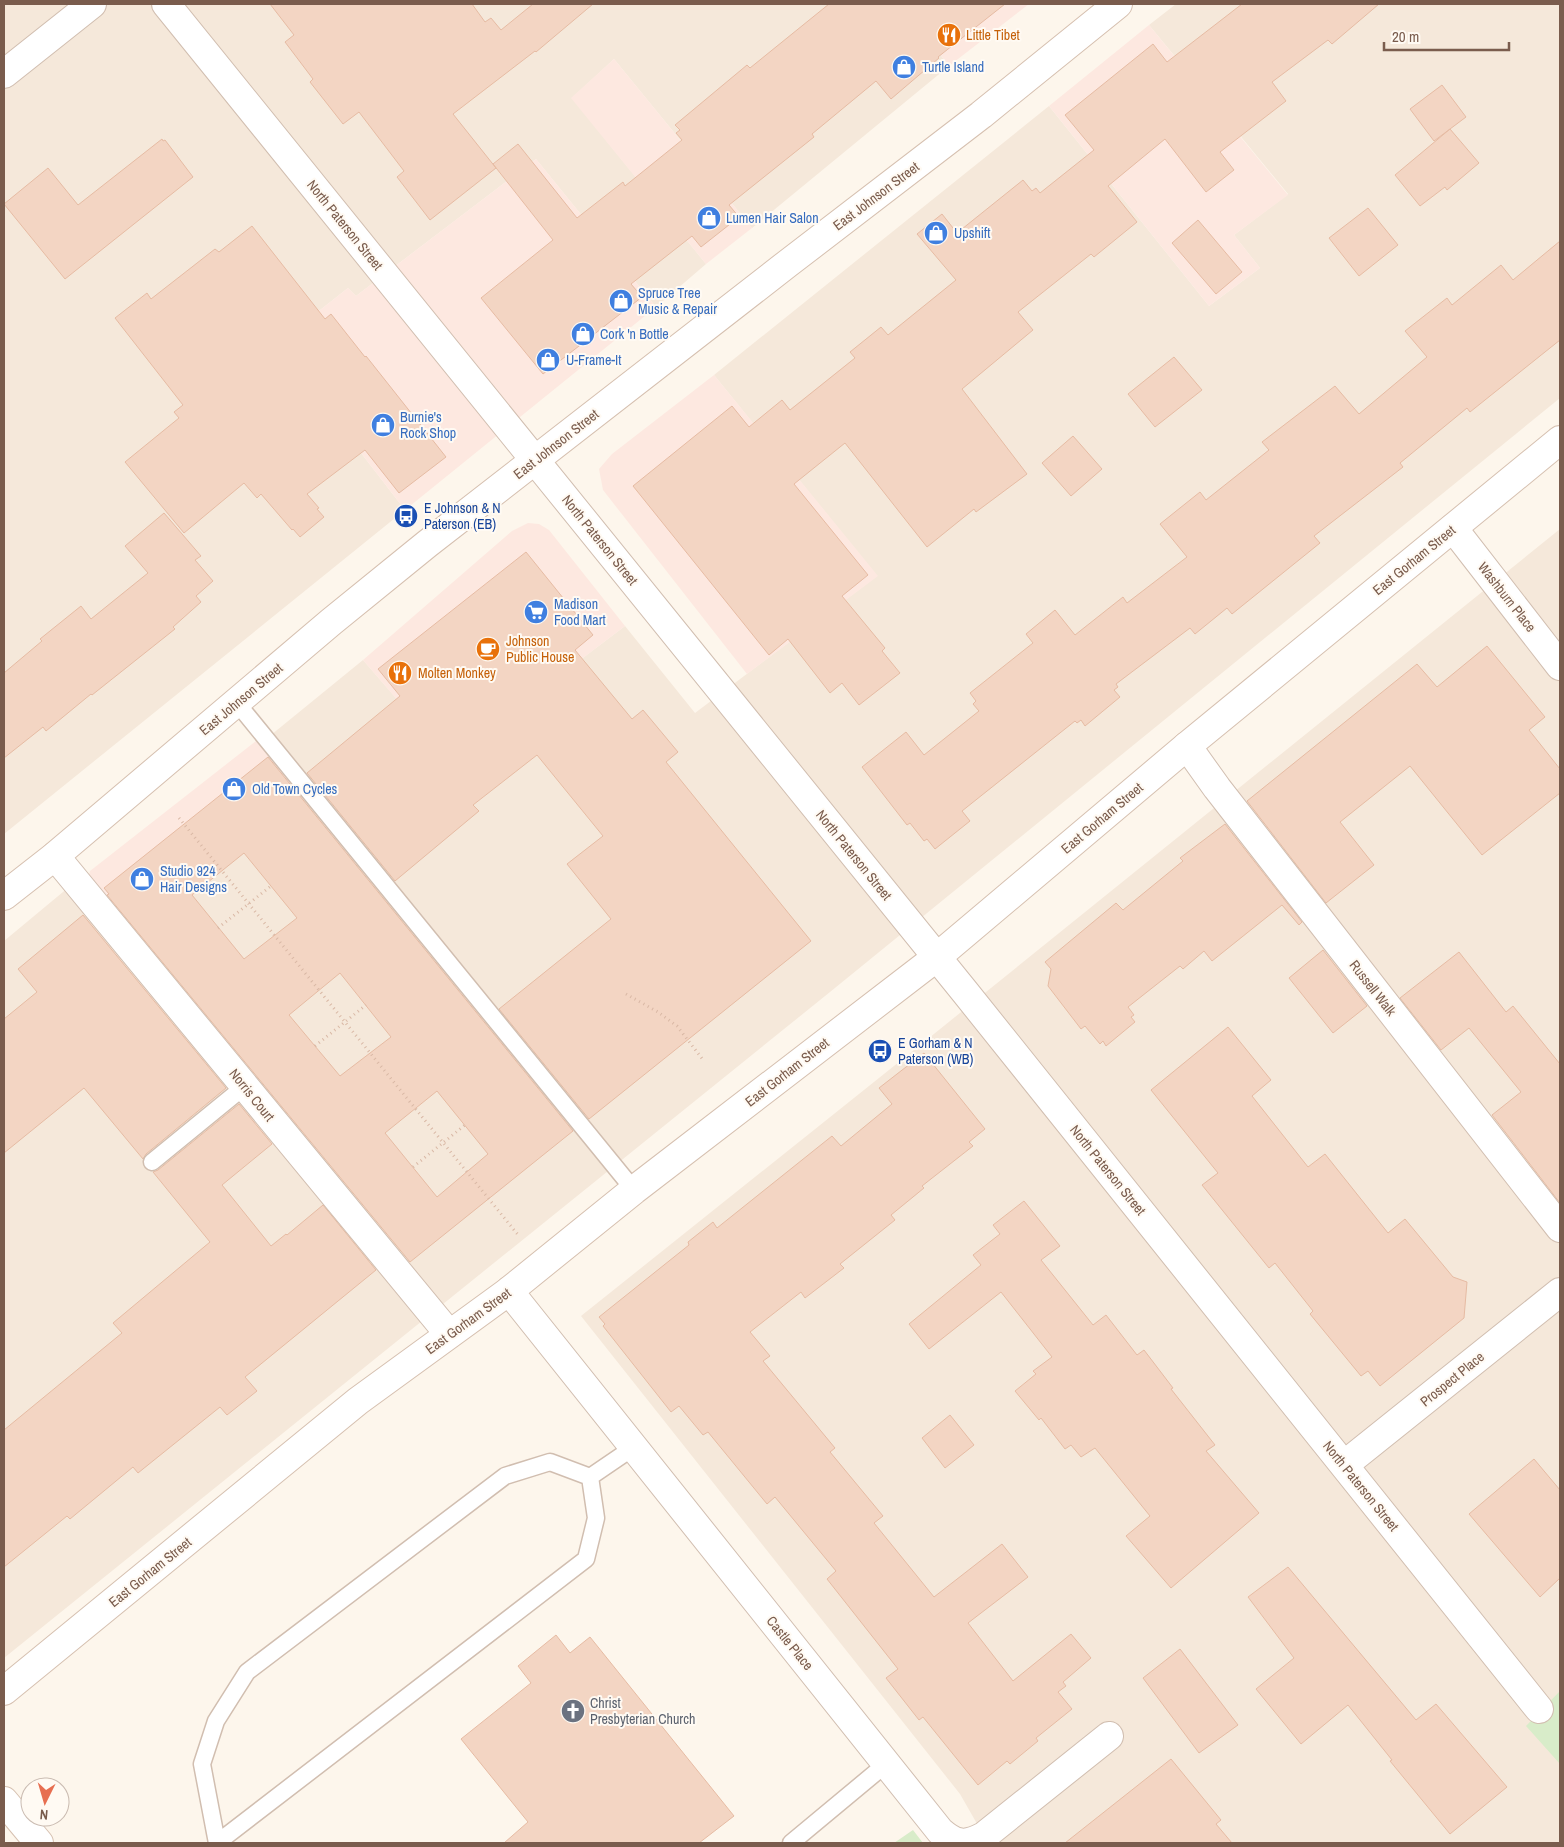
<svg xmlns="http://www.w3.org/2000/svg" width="1564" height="1847" viewBox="0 0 1564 1847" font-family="'Archivo Narrow',sans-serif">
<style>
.residential{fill:#f5e8da}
.commercial{fill:#fde8e0}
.green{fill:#d8ecc9}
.building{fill:#f3d5c3;stroke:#e6bba3;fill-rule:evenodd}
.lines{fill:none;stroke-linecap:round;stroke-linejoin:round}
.lane-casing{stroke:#d1beb0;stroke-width:19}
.street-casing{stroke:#d1beb0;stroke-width:30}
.secondary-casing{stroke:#d6c0b0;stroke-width:30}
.path{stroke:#d9b8a5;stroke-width:3;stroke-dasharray:1 4;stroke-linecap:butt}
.lane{stroke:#fff;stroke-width:16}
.street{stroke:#fff;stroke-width:28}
.secondary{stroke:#fff;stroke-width:28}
.labels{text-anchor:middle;stroke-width:4;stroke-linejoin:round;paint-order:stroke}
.food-label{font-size:14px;fill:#c56008;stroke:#fffaf3;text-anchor:start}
.shop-label{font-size:14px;fill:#366cbe;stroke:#fffaf3;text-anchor:start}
.street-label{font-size:14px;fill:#7a5c4d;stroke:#fffaf3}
.transit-label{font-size:14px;fill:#164399;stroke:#fffaf3;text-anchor:start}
.worship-label{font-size:14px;fill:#5b616d;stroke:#fffaf3;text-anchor:start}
</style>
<rect width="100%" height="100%" fill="#fdf6ec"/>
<path class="residential" d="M4 4H901L949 66 752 228 614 59 572 98 706 264 656 307 536 159 356 296 348 288 277 344 405 510 4 834Z
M1176 4H1560V398L830 992 4 1658V941L69 887 118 919 228 833 293 781 271 735 363 660 449 759 625 626 695 713 877 576 714 375 1049 106 1209 306 1260 268 1234 235 1288 194 1149 25Z
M1560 529V1843H988L960 1794 581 1316 924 1042Z"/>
<path class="commercial" d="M901 4H1029L949 66Z
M1149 25 1288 195 1234 235 1260 268 1209 306 1049 106Z
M614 59 752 228 706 264 571 98Z
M536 159 656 307 405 510 277 344 348 288 356 296Z
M714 375 878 576 747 674 603 490 599 469 612 454Z
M528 523 539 524 549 530 625 626 449 760 363 660 512 531Z
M256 741 272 754 293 781 118 919 88 879 90 871Z"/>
<path class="green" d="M1560 1691V1764L1526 1726Z
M913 1830 923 1843H894Z"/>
<path class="building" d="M270 4H472L485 22 491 18 501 30 533 4H593L536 52 535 51 453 114 496 168 430 220 397 177 404 171 359 112 343 124 310 82 313 79 285 42 294 35Z
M829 4H1005L938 57 939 58 891 99 876 81 812 134 814 137 729 205 739 217 701 247 692 236 631 284 642 297 543 374 481 298 553 240 493 164 518 144 577 218 623 182 625 186 682 140 676 133 680 130 675 125 747 65 750 68Z
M1242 4H1379L1332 44 1328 40 1272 82 1286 101 1220 152 1234 170 1206 192 1165 139 1108 186 1137 222 1094 257 1091 254 1018 312 1033 330 962 389 1027 474 976 512 974 509 927 547 845 443 794 484 868 575 842 596 885 648 882 651 900 673 859 705 842 683 830 693 788 639 769 655 633 486 732 406 749 427 782 400 790 410 855 358 850 352 881 327 888 335 956 280 917 234 942 214 957 233 1023 180 1032 191 1036 188 1040 193 1094 150 1065 115 1153 44 1167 62Z
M1442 85 1466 117 1450 129 1479 163 1447 190 1445 187 1420 206 1395 175 1450 129 1434 141 1410 109Z
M162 139 163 141 165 140 193 177 65 279 4 204 48 168 78 205Z
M1368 208 1398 245 1359 276 1329 238Z
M1198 220 1242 272 1216 294 1172 243Z
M252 226 325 319 331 314 365 357 366 356 446 457 399 493 365 450 307 494 319 508 317 509 324 517 300 537 293 529 292 530 261 494 257 498 244 483 184 533 125 462 179 418 174 412 183 405 115 318 147 293 151 299 215 249 219 252Z
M1560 241V340L1470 412 1467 408 1400 463 1403 467 1314 536 1320 543 1232 614 1227 608 1195 634 1190 628 1116 684 1118 687 1114 690 1120 697 1085 726 1081 720 1077 723 1075 721 962 811 970 821 935 849 927 839 924 841 910 823 907 825 862 767 906 732 924 755 979 711 973 704 976 701 970 693 1033 643 1026 634 1055 610 1075 635 1123 597 1127 603 1187 557 1160 524 1200 492 1206 500 1269 450 1262 442 1335 386 1359 414 1427 357 1405 331 1447 298 1452 305 1501 265 1513 280Z
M1174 357 1202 390 1155 427 1128 394Z
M1073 436 1102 469 1071 496 1042 463Z
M164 513 201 556 195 560 213 581 196 596 201 602 173 627 175 629 92 695 91 694 46 731 43 727 4 758V673L42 641 40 639 81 606 91 619 148 573 125 546Z
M526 552 593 635 575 650 632 719 643 710 678 752 666 762 811 941 589 1119 499 1009 611 919 567 864 603 836 537 755 473 805 479 811 395 881 307 773 400 696 378 669Z
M1487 646 1545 717 1529 730 1560 769V793L1482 855 1410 766 1340 822 1374 865 1326 903 1247 801 1417 664 1437 687Z
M268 757 573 1131 410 1262 107 895 109 894 104 888ZM244 853 297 918 244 959 192 895ZM340 973 391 1037 340 1076 289 1015ZM437 1091 488 1154 437 1197 385 1133Z
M1225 824 1302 922 1299 925 1282 905 1212 961 1204 951 1183 969 1180 966 1128 1007 1134 1015 1131 1017 1135 1022 1106 1046 1103 1041 1100 1044 1085 1026 1081 1029 1048 986 1051 969 1045 962 1116 903 1123 910 1183 861 1180 858Z
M83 915 226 1088 146 1154 143 1159 84 1088 4 1153V1019L37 992 18 969Z
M1323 950 1367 1006 1333 1033 1289 978Z
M1459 952 1506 1012 1513 1006 1560 1064V1203L1492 1115 1521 1092 1469 1028 1441 1050 1400 998Z
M1228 1027 1271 1080 1252 1096 1308 1167 1325 1154 1388 1233 1405 1219 1453 1277 1467 1282 1464 1318 1380 1386 1368 1371 1361 1376 1310 1314 1313 1311 1275 1263 1269 1268 1202 1185 1218 1173 1151 1090Z
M924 1053 985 1129 969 1142 973 1146 922 1186 924 1188 891 1215 895 1220 840 1264 844 1268 805 1298 801 1292 750 1332 770 1356 763 1361 835 1448 830 1452 883 1516 874 1523 934 1597 1002 1544 1028 1577 968 1623 1013 1681 1071 1634 1091 1658 1063 1682 1066 1686 1058 1692 1072 1709 1036 1738 1038 1741 1010 1764 1007 1761 978 1785 923 1717 919 1720 886 1678 898 1669 827 1579 836 1571 775 1497 767 1504 708 1432 703 1435 679 1406 671 1412 603 1326 605 1324 599 1317 689 1245 688 1242 713 1222 717 1228 832 1136 841 1146 892 1104 879 1088Z
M239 1104 272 1144 222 1185 271 1246 286 1234 287 1235 323 1205 376 1270 245 1377 257 1391 227 1415 220 1407 138 1473 133 1467 70 1519 67 1516 4 1567V1430L122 1333 113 1323 210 1242 153 1172 158 1170Z
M1024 1201 1060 1246 1041 1260 1093 1325 1106 1315 1137 1355 1144 1350 1173 1388 1171 1389 1215 1445 1206 1451 1259 1513 1171 1588 1126 1536 1150 1516 1095 1448 1081 1457 1071 1445 1065 1449 1041 1418 1039 1420 1015 1391 1036 1374 1033 1371 1052 1357 1001 1292 929 1349 909 1324 981 1265 973 1255 1000 1234 993 1225Z
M950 1415 974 1445 945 1468 922 1438Z
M1534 1459 1560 1490V1578L1540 1597 1469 1514Z
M1288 1567 1416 1720 1436 1704 1507 1787 1450 1834 1390 1761 1392 1760 1348 1705 1301 1744 1256 1689 1294 1658 1248 1597Z
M556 1635 570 1653 590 1637 734 1816 699 1843H504L528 1822 461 1739 531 1683 518 1666Z
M1180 1649 1238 1725 1199 1753 1143 1678Z
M1171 1759 1221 1820 1216 1824 1232 1843H1065Z"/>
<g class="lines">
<g class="lane-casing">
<path id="lane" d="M237 703 634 1190
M152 1162 245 1086
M217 1843 202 1764 216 1721 247 1672 505 1476 550 1462 590 1477 634 1447
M217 1843 586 1559 596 1518 590 1477
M791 1843 886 1764"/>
</g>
<g class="street-casing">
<path id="street" d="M166 4 965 992 1539 1709
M4 74 92 4
M1453 528 1560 666
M1187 746 1217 788 1560 1228
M55 856 449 1334
M509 1291 940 1831C956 1845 965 1846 984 1836L1109 1736
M1344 1465 1560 1292"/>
</g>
<g class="secondary-casing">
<path id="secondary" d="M4 896 55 856 331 622 427 544 787 264 981 115 1118 4
M4 1691 358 1401 509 1291 634 1190 937 957 1187 746 1560 440
M4 1801 39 1843"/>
</g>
<path class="path" d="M179 818 519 1236
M218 928 271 886
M626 994 658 1012 677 1026 704 1061
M315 1046 366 1005
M413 1167 465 1125"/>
<use href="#lane" class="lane"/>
<use href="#street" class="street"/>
<use href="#secondary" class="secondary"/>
</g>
<defs>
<g id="restaurant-disc" transform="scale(1.25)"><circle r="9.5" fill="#e8710a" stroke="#fffaf3"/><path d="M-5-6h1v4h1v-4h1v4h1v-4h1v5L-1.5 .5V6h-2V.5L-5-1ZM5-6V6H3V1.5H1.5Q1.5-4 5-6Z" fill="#fff"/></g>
<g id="shop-disc" transform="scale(1.25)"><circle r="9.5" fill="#3f7fe0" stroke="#fffaf3"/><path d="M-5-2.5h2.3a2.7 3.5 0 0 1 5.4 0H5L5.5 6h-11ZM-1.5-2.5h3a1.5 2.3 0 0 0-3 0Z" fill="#fff"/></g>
<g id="bus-disc" transform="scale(1.25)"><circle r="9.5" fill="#1a4fb4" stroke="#fffaf3"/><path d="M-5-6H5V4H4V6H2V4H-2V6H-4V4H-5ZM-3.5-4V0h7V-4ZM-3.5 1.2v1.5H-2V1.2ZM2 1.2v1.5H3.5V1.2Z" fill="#fff"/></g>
<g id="supermarket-disc" transform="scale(1.25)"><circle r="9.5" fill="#3f7fe0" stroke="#fffaf3"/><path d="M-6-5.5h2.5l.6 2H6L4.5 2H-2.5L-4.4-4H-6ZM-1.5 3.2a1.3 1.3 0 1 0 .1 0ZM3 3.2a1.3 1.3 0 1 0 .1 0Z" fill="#fff"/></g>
<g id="cafe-disc" transform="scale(1.25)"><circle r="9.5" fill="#e8710a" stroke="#fffaf3"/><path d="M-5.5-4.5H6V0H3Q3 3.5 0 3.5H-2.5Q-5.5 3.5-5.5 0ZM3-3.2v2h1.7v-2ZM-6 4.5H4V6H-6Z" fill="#fff"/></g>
<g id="church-disc" transform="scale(1.25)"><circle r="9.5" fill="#6b7280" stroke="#fffaf3"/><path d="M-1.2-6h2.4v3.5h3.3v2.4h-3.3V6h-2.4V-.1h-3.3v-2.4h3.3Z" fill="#fff"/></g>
</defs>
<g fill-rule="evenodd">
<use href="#restaurant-disc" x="949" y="35"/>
<use href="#shop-disc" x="904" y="67"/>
<use href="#shop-disc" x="709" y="218"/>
<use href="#shop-disc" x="936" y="233"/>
<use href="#shop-disc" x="621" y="301"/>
<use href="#shop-disc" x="583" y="334"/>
<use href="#shop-disc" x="548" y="360"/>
<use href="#shop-disc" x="383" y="425"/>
<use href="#bus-disc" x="406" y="516"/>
<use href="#supermarket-disc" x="536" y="612"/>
<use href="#cafe-disc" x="488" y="649"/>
<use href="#restaurant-disc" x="400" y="673"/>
<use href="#shop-disc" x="234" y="789"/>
<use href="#shop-disc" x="142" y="879"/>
<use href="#bus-disc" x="880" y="1051"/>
<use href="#church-disc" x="573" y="1711"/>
</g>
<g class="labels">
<g class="food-label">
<text x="966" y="40">Little Tibet</text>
<text x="506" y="646">Johnson<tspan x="506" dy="16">Public House</tspan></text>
<text x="418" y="678">Molten Monkey</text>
</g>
<g class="shop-label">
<text x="922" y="72">Turtle Island</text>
<text x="726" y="223">Lumen Hair Salon</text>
<text x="954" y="238">Upshift</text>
<text x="638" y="298">Spruce Tree<tspan x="638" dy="16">Music &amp; Repair</tspan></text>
<text x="600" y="339">Cork 'n Bottle</text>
<text x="566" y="365">U-Frame-It</text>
<text x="400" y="422">Burnie's<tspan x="400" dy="16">Rock Shop</tspan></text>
<text x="554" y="609">Madison<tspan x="554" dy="16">Food Mart</tspan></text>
<text x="252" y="794">Old Town Cycles</text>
<text x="160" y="876">Studio 924<tspan x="160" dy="16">Hair Designs</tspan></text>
</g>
<g class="street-label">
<text transform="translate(876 196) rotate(-37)" y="5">East Johnson Street</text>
<text transform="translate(345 225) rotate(51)" y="5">North Paterson Street</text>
<text transform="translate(556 444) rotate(-38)" y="5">East Johnson Street</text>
<text transform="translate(600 540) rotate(51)" y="5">North Paterson Street</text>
<text transform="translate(1414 560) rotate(-39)" y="5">East Gorham Street</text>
<text transform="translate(1507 597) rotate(52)" y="5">Washburn Place</text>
<text transform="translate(241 699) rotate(-40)" y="5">East Johnson Street</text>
<text transform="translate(1102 818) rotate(-40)" y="5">East Gorham Street</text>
<text transform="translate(854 855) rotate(51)" y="5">North Paterson Street</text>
<text transform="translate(1373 988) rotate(52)" y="5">Russell Walk</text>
<text transform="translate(787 1072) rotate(-38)" y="5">East Gorham Street</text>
<text transform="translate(252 1095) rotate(51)" y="5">Norris Court</text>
<text transform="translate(1108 1170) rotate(51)" y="5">North Paterson Street</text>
<text transform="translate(468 1321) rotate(-36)" y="5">East Gorham Street</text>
<text transform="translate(1452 1379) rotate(-39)" y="5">Prospect Place</text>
<text transform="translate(1361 1486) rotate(51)" y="5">North Paterson Street</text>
<text transform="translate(150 1572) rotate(-39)" y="5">East Gorham Street</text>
<text transform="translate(790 1643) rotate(51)" y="5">Castle Place</text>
</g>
<g class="transit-label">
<text x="424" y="513">E Johnson &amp; N<tspan x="424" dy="16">Paterson (EB)</tspan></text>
<text x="898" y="1048">E Gorham &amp; N<tspan x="898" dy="16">Paterson (WB)</tspan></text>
</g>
<g class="worship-label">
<text x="590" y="1708">Christ<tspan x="590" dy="16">Presbyterian Church</tspan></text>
</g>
</g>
<rect width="1564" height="1847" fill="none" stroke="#7a5c4d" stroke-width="10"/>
<g transform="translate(45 1802) rotate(185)"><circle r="24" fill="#fffaf3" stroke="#cabbb1"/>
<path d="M0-4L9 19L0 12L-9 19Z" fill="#e76f51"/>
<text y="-8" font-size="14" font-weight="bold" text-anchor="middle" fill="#7a5c4d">N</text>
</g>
<path d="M1384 42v8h125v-8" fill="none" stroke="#7a5c4d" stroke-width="2.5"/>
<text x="1392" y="42" font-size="15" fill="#7a5c4d" stroke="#fffaf3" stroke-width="4" paint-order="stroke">20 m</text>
</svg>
